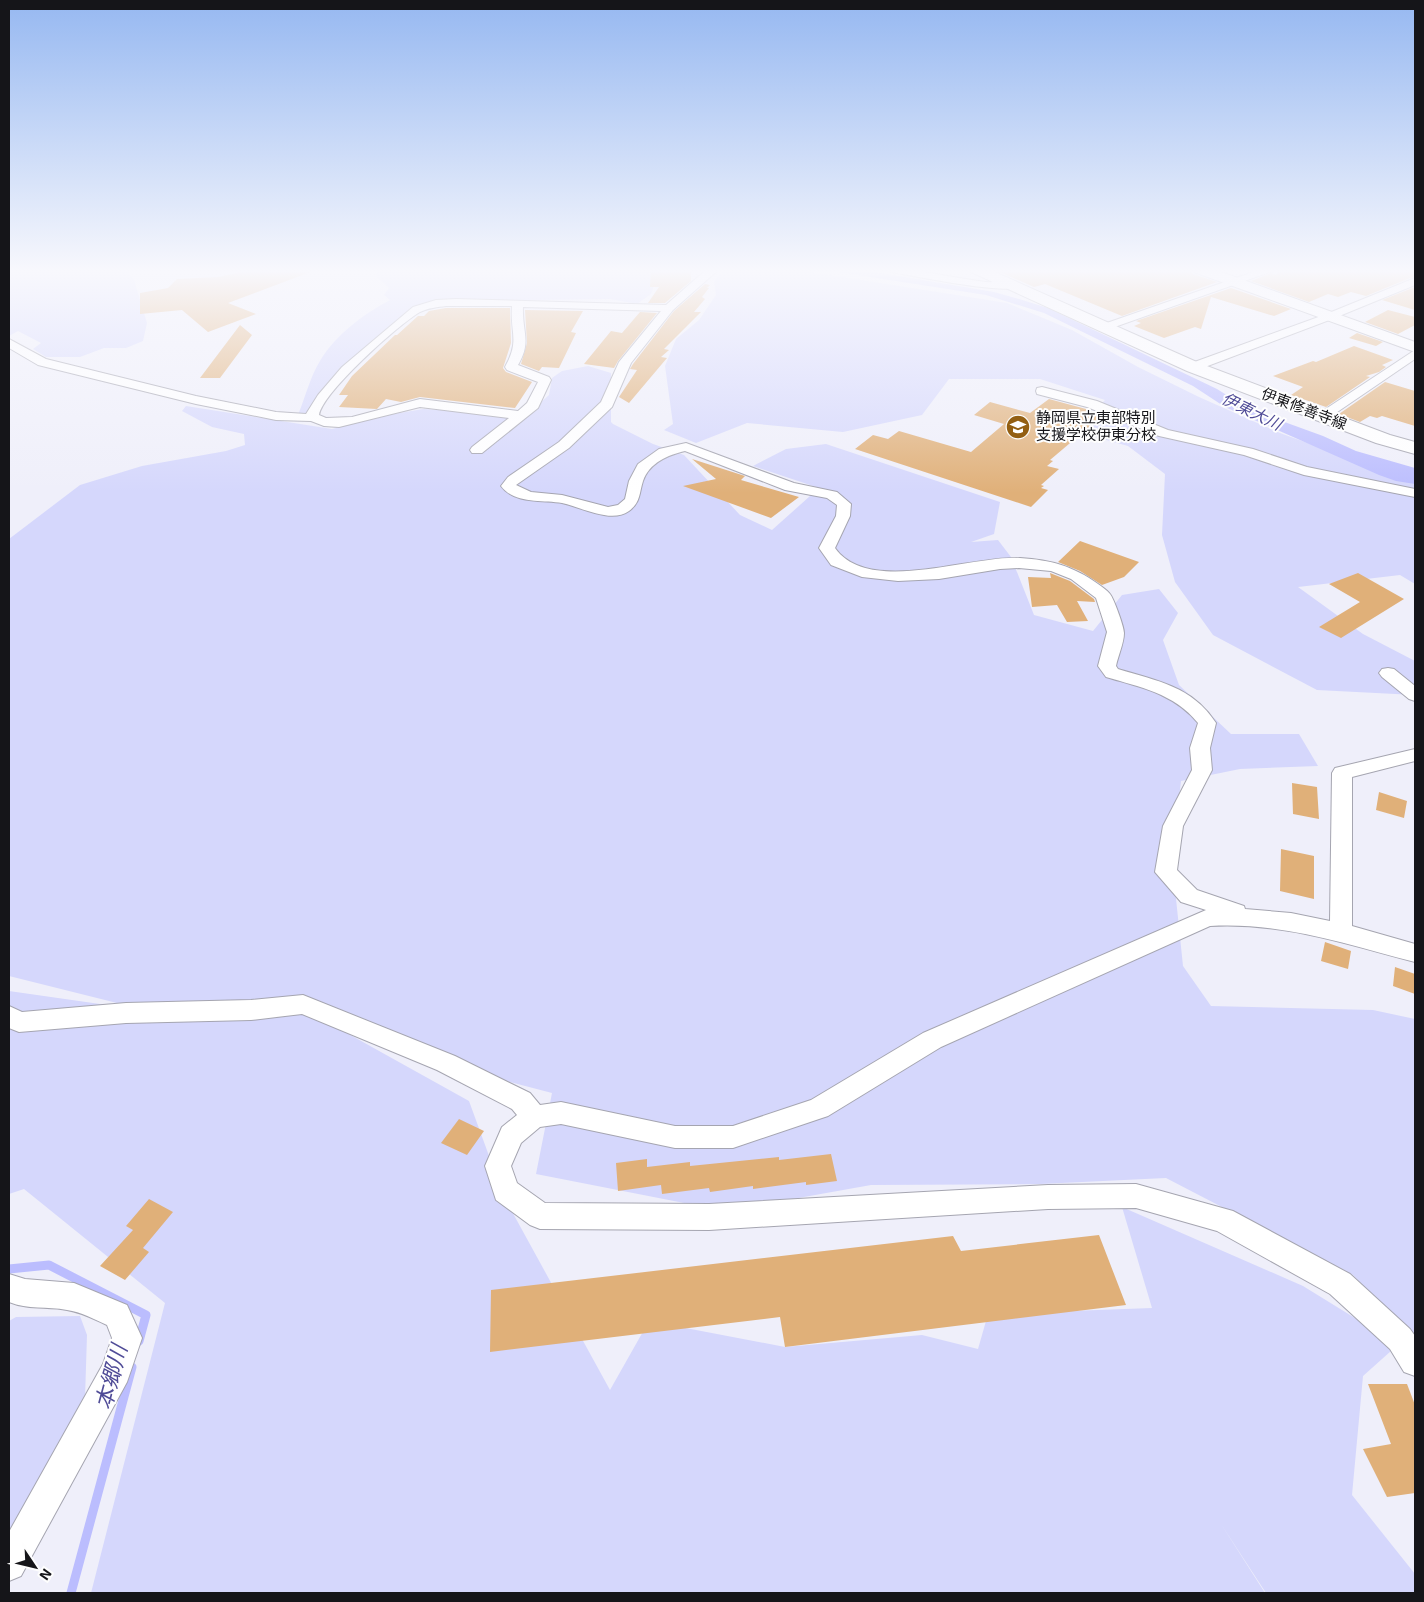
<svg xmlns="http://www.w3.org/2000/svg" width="1424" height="1602" viewBox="0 0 1424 1602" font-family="'Exo 2','Noto Sans JP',sans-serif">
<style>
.green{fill:#d5d7fc}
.water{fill:#bbbdfe}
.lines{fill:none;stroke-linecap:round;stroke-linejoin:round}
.stream{stroke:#bbbdfe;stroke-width:9}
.building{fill:#e0b079}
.street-casing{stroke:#a5a5b0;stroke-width:2}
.secondary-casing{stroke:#a5a5b0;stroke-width:2}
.primary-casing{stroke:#a5a5b0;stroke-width:2}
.street{fill:#fff;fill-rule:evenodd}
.secondary{fill:#fff;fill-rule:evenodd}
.primary{fill:#fff;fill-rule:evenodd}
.labels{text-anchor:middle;stroke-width:4;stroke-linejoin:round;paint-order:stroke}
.far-street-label{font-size:15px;fill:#151519;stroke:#fefefe}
.far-poi-label{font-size:15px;fill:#151519;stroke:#fefefe;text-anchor:start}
.far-water-label{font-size:16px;font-style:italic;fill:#4f4b97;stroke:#fefefe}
.near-water-label{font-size:22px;font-style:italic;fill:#4f4b97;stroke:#fefefe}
</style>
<rect width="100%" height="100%" fill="#efeffa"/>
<path class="green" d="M9 269H126L134 280 147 323 143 341 126 348H104L80 357H46L33 349 41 343 18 331 9 336Z
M378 269H658V273L651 294 637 304 610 299 445 301 413 309 329 381 318 394 307 414 298 415C305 398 310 377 320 361 335 335 364 314 390 300L384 295 389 288 376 276Z
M728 269 798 270 1007 303 1072 330 1138 367 1199 397 1280 433 1415 482V584L1400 575 1298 587 1363 634 1415 661V695L1317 690 1213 635 1175 582 1162 535 1165 474 1128 446 1085 434V421L1105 400 1040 379H949L922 415 843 432 747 423 696 443 664 430 673 424 665 366 676 339 699 320 716 295 714 281 724 270Z
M588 366 611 373V422L613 424 653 444 684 455 740 515 772 530 819 488 753 466 786 449 826 444 1000 502 994 534 971 542 998 540 1011 557 1034 615 1093 631 1122 595 1159 589 1178 613 1163 640 1179 685 1231 734H1299L1318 766 1240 769 1181 781 1172 860 1183 966 1211 1006 1373 1010 1415 1019V1340L1353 1275 1166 1178 1040 1184 871 1185 725 1211 536 1174 552 1093 456 1068 300 1007 469 1101 504 1197 610 1390 649 1321 785 1347 922 1335 978 1349 988 1314 1152 1308 1122 1207 1303 1286 1363 1323 1391 1351 1363 1376 1352 1495 1415 1574V1593H1266L1221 1524 1265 1593H91L165 1303 24 1189 9 1194V991L149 1011 9 976V539L80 485 142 466 226 451 245 445 244 434 212 427 182 411 186 406 332 429 388 415 423 409 459 411 504 418 532 410 549 395 552 378 562 371Z
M80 1316 87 1335 85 1398 9 1533V1321L16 1317Z"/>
<path class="water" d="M819 269H857L994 292 1019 299 1048 308 1217 389 1236 401 1265 415 1323 436 1356 451 1415 468V484L1396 481 1379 475 1225 407 1193 386 1044 313 986 295Z"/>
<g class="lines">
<path class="stream" d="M9 1269 49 1265 146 1315 139 1341
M71 1593 132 1367"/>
</g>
<path class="building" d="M256 269H313V271L228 303 256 314 208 332 182 310 140 314V293L168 288 177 279 218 277Z
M651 269H691V281L665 303H648L659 287H650Z
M993 269H1190L1193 274 1217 282 1122 316 1045 284 1034 287Z
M1280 269H1415V276L1366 296 1351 292 1338 297 1328 294 1309 302 1251 281 1271 273 1276 275Z
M705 284 710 285 707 288H709L702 297 705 299 694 312H701L664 349 669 350 661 357 667 358 629 403 619 397 637 370 630 369 633 364 674 311Z
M1415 287V310L1382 300Z
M1231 288 1291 309 1274 316 1211 297 1201 329 1195 327 1164 338 1134 326 1141 323 1136 321Z
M446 308H510L511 343 503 368 506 372 532 382 515 408 420 397 401 402 386 399 377 409 339 407 348 395H339L352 376 395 335H397L418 316H424L429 311Z
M525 310 583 311 571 332 576 333 559 368 542 367 539 371 521 364 527 343Z
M1388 310 1415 317V325L1398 334 1365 322Z
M640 312 657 313 618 361 614 368 584 364 611 331 622 333Z
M240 325 252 335 220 378H200Z
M1357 333 1383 342 1376 346 1349 338Z
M1354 346 1393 360 1382 365 1386 367 1379 372 1366 376 1370 377 1326 407 1291 395 1303 387 1273 376 1313 361 1316 362Z
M1385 382 1415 391V426L1382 416 1377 418 1370 416 1360 422 1339 414Z
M1049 399 1086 409 1102 416 1050 460 1053 461 1047 466 1059 469 1041 485 1044 486 1041 488 1048 490 1031 507 855 449 873 435 888 439 899 431 971 452 1004 424 974 415 990 402 1030 413Z
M692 459 745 476 741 480 799 497 771 518 683 486 716 479Z
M1080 541 1139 562 1124 577 1102 585 1080 571 1058 562Z
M1050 573 1070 581 1094 599 1095 602 1077 601 1088 621 1067 622 1057 605 1032 607 1028 577 1051 578Z
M1358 573 1404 599 1341 638 1319 627 1360 602 1329 584Z
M1292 783 1317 787 1319 819 1293 814Z
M1379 792 1407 801 1404 818 1376 810Z
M1281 849 1314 856V899L1280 891Z
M1325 942 1351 951 1348 969 1321 961Z
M1395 967 1415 974V994L1393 986Z
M459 1119 484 1131 467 1155 441 1143Z
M831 1154 837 1181 806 1185V1182L753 1189V1186L710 1192 709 1188 662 1194 661 1185 618 1191 616 1163 647 1159V1167L690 1162V1166L779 1157V1160Z
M149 1199 173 1212 143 1248 149 1252 125 1280 100 1266 133 1230 126 1226Z
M1099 1235 1126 1305 785 1347 780 1317 490 1352 491 1290 953 1236 961 1251Z
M1368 1384H1407L1415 1405V1493L1387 1497 1363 1449 1391 1444Z"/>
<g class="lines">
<g class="street-casing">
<path id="street" d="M707 269H719L673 310 631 363 612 407 569 448 516 485 531 492 562 495 608 507 618 505 625 499 629 481 638 464 659 449 686 443 794 483 837 492 851 504 850 516 835 548C869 596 971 555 1020 558 1051 560 1073 566 1098 584 1102 587 1107 590 1110 594 1114 599 1124 627 1124 633 1124 643 1118 656 1116 666L1118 669C1157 681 1192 686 1216 723L1210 748 1212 770 1183 826 1177 870 1197 890 1244 906 1245 909 1291 913 1330 921 1332 773 1335 768 1415 749V761L1352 777V926L1415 944V962C1345 944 1284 922 1210 926L941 1047 828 1116 819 1119 733 1148H675L561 1124 540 1127 521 1143 511 1166 517 1183 545 1203 709 1204 1048 1185 1136 1184 1233 1211 1350 1274 1410 1329 1415 1336V1376L1404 1372 1390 1349 1330 1294 1217 1231 1136 1208 1048 1209 709 1230 540 1229 530 1225 496 1200 485 1166 502 1127 517 1115 512 1109 437 1070 302 1014 251 1020 126 1023 19 1032 9 1028V1006L22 1012 126 1003 251 1000 303 995 455 1056 530 1093 540 1105 561 1102 675 1126H733L811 1100 923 1033 1206 910 1181 902 1155 872 1163 826 1192 770 1190 748 1198 723C1174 693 1139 687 1106 677L1098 666 1107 632 1096 598 1071 579 1051 571 1019 568 1000 569 939 579 898 581 862 577 831 565 819 548 836 516 837 505 827 498 785 490 685 451C668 455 649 463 643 481 639 493 641 502 629 511 611 524 581 507 562 503 542 500 514 504 501 486L508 477 559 442 601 402 619 362 661 311 523 307C522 333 532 341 518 365L549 377 551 380 538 408 482 453H472L470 450 472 447 509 418 420 407 339 427 324 426 311 421 276 420 196 404 38 365 9 348V339L46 359 196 396 276 412 306 414 318 395 342 367 413 307 436 300 456 299 666 305ZM446 306H512C510 334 520 340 505 367L507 370 538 382 527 403 518 411 420 399 352 417 326 418 319 415C323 392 398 325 420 312 428 308 438 307 446 306Z
M886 269C920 269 952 278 986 282 996 283 1012 279 1019 286 1009 296 911 275 891 272Z
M1262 269H1278L1109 329H1101L1099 327 1101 325Z
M1415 278V285L1332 319 1197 370H1189L1187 367 1189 364 1324 315Z
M1415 350V359L1327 419H1317L1315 416Z
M1042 387 1097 401 1168 430 1253 449 1307 467 1415 489V497L1304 475 1244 455 1159 436 1087 407 1037 394 1036 391 1037 388Z
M1388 668 1394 669 1415 686V701L1409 699 1382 677 1379 673 1382 669Z
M9 1274 25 1279 74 1283 127 1305 142 1338 127 1382 21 1576 9 1581V1532L103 1364 112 1338 107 1325C94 1319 81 1312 67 1310 47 1306 28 1310 9 1302Z"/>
</g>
<g class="secondary-casing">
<path id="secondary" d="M1192 269H1213L1415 342V352L1194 272Z"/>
</g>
<g class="primary-casing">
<path id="primary" d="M969 269H988L1199 363 1390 435 1415 442V454L1376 443 1187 371 971 272Z"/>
</g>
<use href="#street" class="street"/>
<use href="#secondary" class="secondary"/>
<use href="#primary" class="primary"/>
</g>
<linearGradient id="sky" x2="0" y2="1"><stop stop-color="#96b8f1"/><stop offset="0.55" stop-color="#f8f8fd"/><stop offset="1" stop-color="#f8f8fd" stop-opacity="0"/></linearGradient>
<rect width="1424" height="493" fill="url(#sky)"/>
<defs>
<g id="school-disc" transform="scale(1.25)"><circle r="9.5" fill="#935f13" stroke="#fefefe"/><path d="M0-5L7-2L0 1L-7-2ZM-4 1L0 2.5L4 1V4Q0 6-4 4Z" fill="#fff"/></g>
</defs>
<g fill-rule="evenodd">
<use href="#school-disc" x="1018" y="427"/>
</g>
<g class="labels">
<g class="far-street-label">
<text transform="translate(1304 409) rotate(21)" y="5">伊東修善寺線</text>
</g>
<g class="far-poi-label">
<text x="1036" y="423">静岡県立東部特別<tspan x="1036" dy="17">支援学校伊東分校</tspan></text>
</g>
<g class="far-water-label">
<text transform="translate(1252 411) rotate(26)" y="6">伊東大川</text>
</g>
<g class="near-water-label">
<text transform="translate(111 1377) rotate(-75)" y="8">本郷川</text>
</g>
</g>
<rect width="1424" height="1602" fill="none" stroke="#151519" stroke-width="20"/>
<g transform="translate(35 1567) rotate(125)" stroke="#fefefe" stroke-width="4" paint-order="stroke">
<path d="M0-4L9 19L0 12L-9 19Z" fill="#151519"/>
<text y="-8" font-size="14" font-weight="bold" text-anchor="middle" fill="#151519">N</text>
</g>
</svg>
